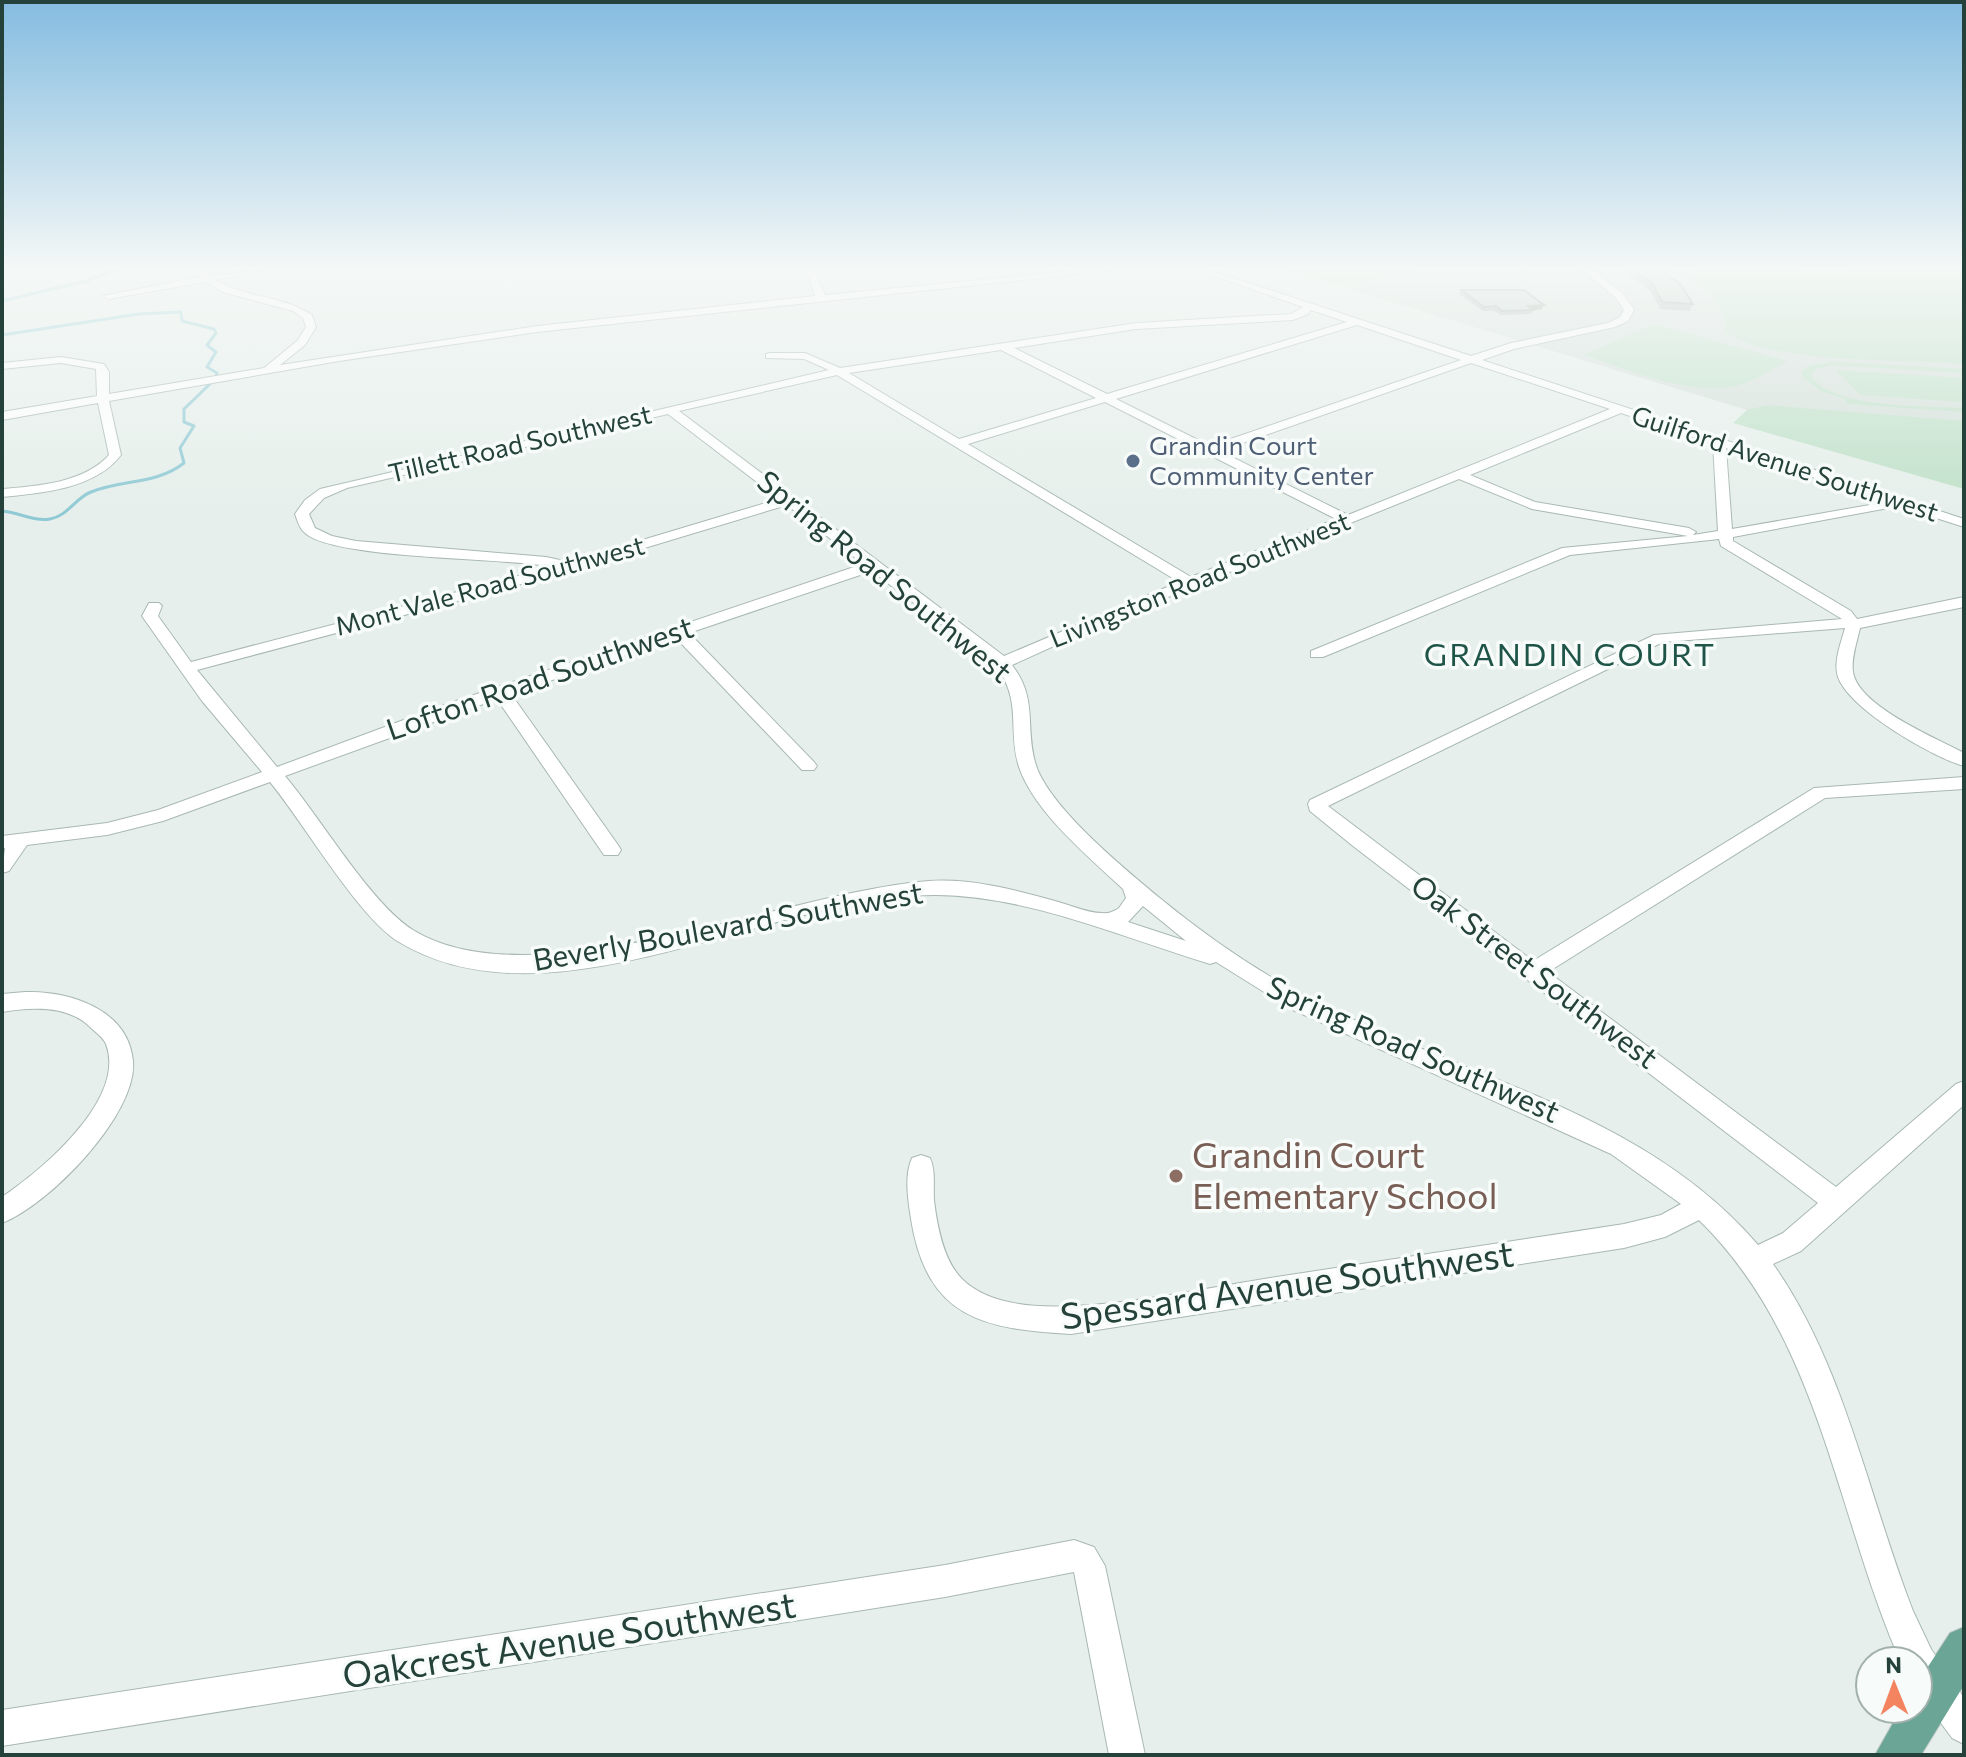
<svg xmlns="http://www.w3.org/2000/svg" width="1966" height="1757" viewBox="0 0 1966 1757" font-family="Commissioner,sans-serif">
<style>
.built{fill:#d4dfda}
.green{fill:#bfe0c8}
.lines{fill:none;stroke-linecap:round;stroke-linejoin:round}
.stream{stroke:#8ec9d4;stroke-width:3}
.minor-casing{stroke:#a8b8b2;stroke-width:2}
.major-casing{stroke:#c2cac8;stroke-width:2}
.minor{fill:#fff;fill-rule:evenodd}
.major{fill:#6aa596;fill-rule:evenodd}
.wall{fill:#a1aea9}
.shaded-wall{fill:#838d89}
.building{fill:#bbcac4;stroke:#838d89;stroke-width:2}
.service-dot{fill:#5c6f8a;stroke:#f7fbf9;stroke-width:3}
.education-dot{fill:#8d6e63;stroke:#f7fbf9;stroke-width:3}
.labels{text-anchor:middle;stroke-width:7;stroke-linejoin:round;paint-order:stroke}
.far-street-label{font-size:26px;fill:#24423a;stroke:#f7fbf9}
.far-service-label{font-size:26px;fill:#4e5e75;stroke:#f7fbf9;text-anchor:start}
.street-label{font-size:30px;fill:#24423a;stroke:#f7fbf9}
.neighbourhood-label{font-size:32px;letter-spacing:2px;fill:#1f5548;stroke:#f7fbf9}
.near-education-label{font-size:36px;fill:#785e54;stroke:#f7fbf9;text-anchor:start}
.near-street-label{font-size:36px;fill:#24423a;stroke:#f7fbf9}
</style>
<rect width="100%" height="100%" fill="#e6efeb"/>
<path class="built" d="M1425 269H1964V422L1795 409 1747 410 1339 286Z"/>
<path class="green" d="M1282 269H1425L1339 286Z
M1704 269H1765L1825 274 1872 270 1964 271V364C1906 359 1766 365 1724 330L1727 324C1721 302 1705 292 1691 277L1693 273Z
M1649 326H1661L1787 361C1770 371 1754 381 1736 386 1690 396 1628 370 1584 355Z
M1834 362 1964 369V373L1832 365 1816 369 1811 376C1833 409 1927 406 1964 408V412L1847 404 1845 399 1821 391 1802 377V371L1811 365Z
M1836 370 1964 378V402L1860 395Z
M1767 405 1964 421V489L1733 423 1747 410Z"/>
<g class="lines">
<path class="stream" d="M2 301 86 281 117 269
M2 335 139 314 181 312 182 321 214 329 216 333 207 345 216 352 207 367 217 373 216 377
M2 511C18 512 34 522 50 519 68 516 75 498 91 492 122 479 156 485 184 463L180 448 194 426 184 422V409L210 384"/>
<g class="minor-casing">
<path id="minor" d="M197 269H206L209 276 269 269 215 280C245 298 282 295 312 315L316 327 305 345 280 365 537 326 815 296 806 269H814L825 295 1093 269H1126L537 332 339 361 109 401 121 455C95 489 42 493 2 497V489C37 486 84 483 109 455L98 403 2 420V412L97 396 96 369 61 363 2 369V363L61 357 104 364 109 372V394L264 368 297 341 306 327 303 318 293 311 223 292 205 282 108 299 103 296 199 277Z
M1193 269H1206L1471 356 1511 343 1608 323 1620 317 1624 310 1616 298 1582 269H1592L1623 294 1634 310 1628 321 1615 327 1514 349 1482 360 1964 519V527L1899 506 1733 537V541L1851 611 1857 619 1964 597V607L1860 628C1857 642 1851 658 1853 672 1858 706 1936 738 1964 753V766C1932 757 1849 709 1838 677 1833 662 1841 643 1845 628L1663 642 1328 806 1533 961 1814 788 1964 777V789L1825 798 1548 972 1836 1187 1956 1084 1964 1081V1105L1801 1251 1773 1264C1845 1366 1868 1496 1913 1611L1931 1649 1964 1698V1744L1952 1738 1918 1692V1661H1901L1896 1651C1834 1504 1818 1336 1699 1220L1665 1237 1624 1248 1071 1334C982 1329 927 1318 911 1219 908 1200 904 1176 912 1158L921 1155 930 1158C936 1171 933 1186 934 1200 937 1225 943 1260 962 1279 988 1305 1036 1308 1071 1306 1134 1304 1207 1288 1270 1278 1388 1260 1506 1242 1624 1224L1661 1215 1681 1204 1611 1154 1293 1010 1216 962 1210 964C1121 937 1030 896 936 895 773 894 552 1034 399 942 358 917 304 823 270 782L163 821 107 835 27 845 9 871 2 873 5 848H2V836L107 823 158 810 262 772 202 701 142 616 149 603H159L162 606 158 616 191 662 552 567C507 557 326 560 303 531 299 527 297 519 295 514L305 500 320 489 829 370 804 359 766 358V354L770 353H805L840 368 1136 323 1291 314 1303 307ZM1311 310 1347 322 1107 394 1014 348 1136 329 1293 320 1308 314ZM1357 325 1461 360 1210 446 1116 399ZM1001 350 1096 398 959 439 849 373ZM1471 363 1610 409 1348 515 1220 451ZM837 375 1179 582 1004 656 679 411ZM1105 402 1336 519 1191 577 968 444ZM1621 413 1713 444 1718 531 1693 535 1696 532 1689 528 1535 502 1470 475ZM668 414 779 499 569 562 546 557 356 541 332 536 315 528 309 514 324 498 347 488ZM1726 448 1887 502 1732 529ZM1459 479 1532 509 1688 536 1562 548 1311 651V657H1323L1570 555 1719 539 1721 546 1842 619 1654 635 1310 800 1308 804 1310 811 1353 846 1818 1203 1783 1233 1758 1245C1643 1110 1458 1076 1307 997 1255 970 1206 936 1161 899 1126 870 1046 805 1035 762 1025 725 1038 699 1012 665L1109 621ZM787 505 863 564 444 705 277 767 197 670 555 575ZM872 571 996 666C1023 702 1007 730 1019 767 1034 812 1089 857 1123 889L1126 898 1119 908C1113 912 1108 914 1102 913 1087 913 1070 905 1055 901 1015 890 971 878 929 881 790 891 533 1004 413 930 371 904 320 817 285 776L497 699 604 855H618L621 850 618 845 511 694 676 638 802 770H814L817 766 814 762 689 633ZM1143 906 1186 941 1128 922Z
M25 992C70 991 128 1009 133 1061 138 1114 48 1206 2 1223V1197C42 1170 127 1099 106 1044 103 1037 95 1032 89 1026 67 1005 31 1007 2 1012V994Z
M1074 1540 1094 1547 1105 1566 1145 1755H1109L1074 1572 945 1597 2 1746V1710L945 1565Z"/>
</g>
<g class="major-casing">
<path id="major" d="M1964 1627V1685L1921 1755H1875L1901 1709H1918V1682L1950 1633Z"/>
</g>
<use href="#minor" class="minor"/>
<use href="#major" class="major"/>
</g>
<path class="wall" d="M1621 269H1659L1693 304 1690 311 1660 309 1651 291Z
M1461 290 1542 309 1533 310 1531 314 1501 315 1494 311H1483L1459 294Z"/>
<path class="shaded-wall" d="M1544 305 1542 309 1533 310 1528 306Z"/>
<path class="building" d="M1633 269H1659L1680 284 1693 304 1662 302 1653 284Z
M1461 290H1524L1544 305 1528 306 1533 310 1502 311 1496 306 1484 307Z"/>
<linearGradient id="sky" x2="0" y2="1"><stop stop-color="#84bce0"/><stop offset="0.52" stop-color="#f4f8f6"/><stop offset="1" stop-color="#f4f8f6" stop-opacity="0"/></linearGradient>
<rect width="1966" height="515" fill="url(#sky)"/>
<circle class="service-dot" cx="1133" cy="461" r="8"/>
<circle class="education-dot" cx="1176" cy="1176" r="8"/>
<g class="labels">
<g class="far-street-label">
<text transform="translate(520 444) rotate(-13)" y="9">Tillett Road Southwest</text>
<text transform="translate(1785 464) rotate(18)" y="9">Guilford Avenue Southwest</text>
<text transform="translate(1200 580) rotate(-22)" y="9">Livingston Road Southwest</text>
<text transform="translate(490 586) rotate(-15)" y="9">Mont Vale Road Southwest</text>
</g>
<g class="far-service-label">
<text x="1149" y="455">Grandin Court<tspan x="1149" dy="30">Community Center</tspan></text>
</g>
<g class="street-label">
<text transform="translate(884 577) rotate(39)" y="10">Spring Road Southwest</text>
<text transform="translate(540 679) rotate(-19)" y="10">Lofton Road Southwest</text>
<text transform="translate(728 927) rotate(-10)" y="10">Beverly Boulevard Southwest</text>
<text transform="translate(1534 972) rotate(37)" y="10">Oak Street Southwest</text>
<text transform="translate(1413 1050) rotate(24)" y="10">Spring Road Southwest</text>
</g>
<g class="neighbourhood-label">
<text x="1570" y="666">GRANDIN COURT</text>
</g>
<g class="near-education-label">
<text x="1192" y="1168">Grandin Court<tspan x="1192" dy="41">Elementary School</tspan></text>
</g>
<g class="near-street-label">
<text transform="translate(1287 1285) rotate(-8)" y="13">Spessard Avenue Southwest</text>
<text transform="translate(569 1640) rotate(-9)" y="13">Oakcrest Avenue Southwest</text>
</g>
</g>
<rect width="1966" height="1757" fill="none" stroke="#24423a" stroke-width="8"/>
<g transform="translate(1894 1685) rotate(359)"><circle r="38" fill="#f7fbf9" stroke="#a3b1ad" stroke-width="2"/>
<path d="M0-6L14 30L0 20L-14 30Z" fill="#f4845f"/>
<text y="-12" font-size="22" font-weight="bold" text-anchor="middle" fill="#24423a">N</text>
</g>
</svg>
